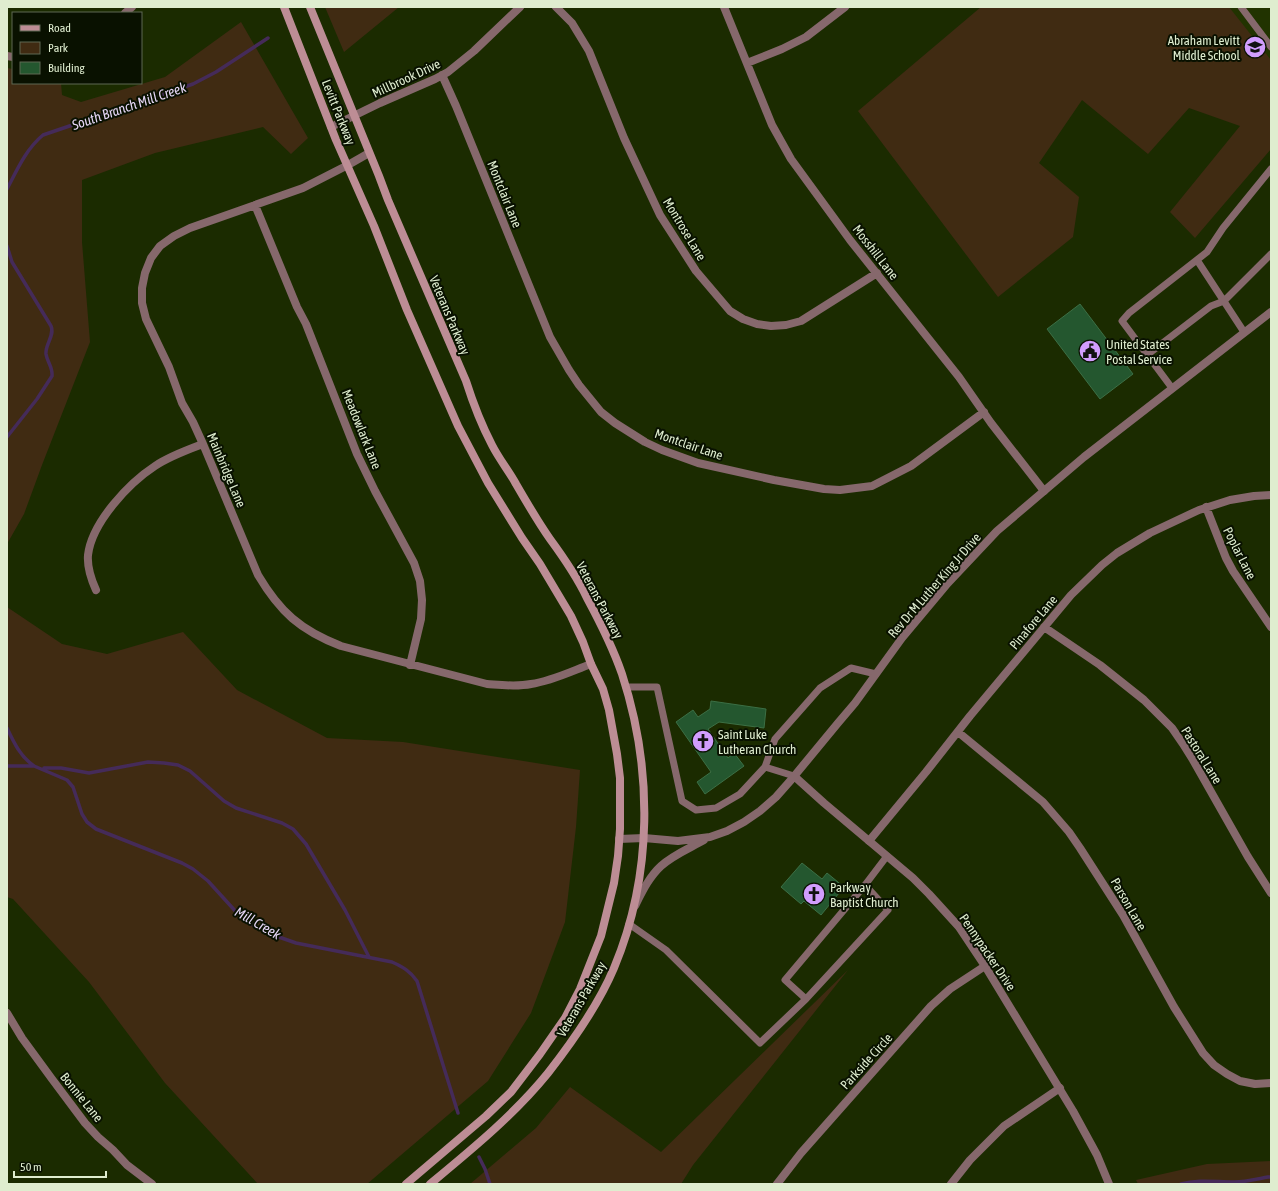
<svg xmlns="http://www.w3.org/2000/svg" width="1278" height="1191" viewBox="0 0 1278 1191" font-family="'Asap Condensed',sans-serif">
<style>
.built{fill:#213300}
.green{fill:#402b12}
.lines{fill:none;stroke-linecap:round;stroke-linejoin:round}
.stream{stroke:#452b59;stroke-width:3.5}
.building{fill:#24572f;stroke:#3c6f45}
.service{stroke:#86686c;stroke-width:7}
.minor{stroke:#86686c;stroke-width:8}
.tertiary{stroke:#86686c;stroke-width:8}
.secondary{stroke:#bd8d95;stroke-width:8}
.labels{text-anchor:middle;stroke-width:4;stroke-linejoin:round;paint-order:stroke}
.poi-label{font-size:13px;fill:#dfedcf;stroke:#091100;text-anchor:start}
.street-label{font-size:13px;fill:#dfedcf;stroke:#091100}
.water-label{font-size:14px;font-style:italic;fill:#e6d7f6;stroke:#091100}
</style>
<rect width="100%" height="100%" fill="#1b2b00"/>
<path class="built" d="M1205 7H1271V87Z"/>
<path class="green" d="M325 7H399L344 52Z
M981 7H1229L1271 60V149L1195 238 1170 212 1240 126 1189 108 1148 154 1082 100 1039 163 1079 197 1073 237 998 297 858 111Z
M241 22 308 138 291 154 263 127 155 153 82 180V242L90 342 42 465 24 514 7 544V68L13 69V83H61L62 95 81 102 165 77Z
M7 607 62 644 107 654 183 632 237 690 327 738 403 742 580 770 576 827 565 922 531 1013 488 1081 367 1184H258L165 1083 89 982 13 899 7 897Z
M848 970 693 1165 681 1184H470L536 1128 570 1087 661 1152Z
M1271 1161V1184H1138L1136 1180 1207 1164Z"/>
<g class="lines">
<path class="stream" d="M7 189C17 170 26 149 43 135L193 84 216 72 268 38
M7 246 12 262 51 326C55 336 45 344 46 354 47 362 53 367 52 376L37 399 7 437
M7 728C14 743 20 756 34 766
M7 766H34L67 780 73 787 82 814 87 822 96 829 182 863 193 869 208 881 238 914 253 925 273 935 296 943 392 962C403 967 410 971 417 981L458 1113
M44 768H61L89 773 148 762 164 763 178 765 190 771 224 801 236 808 282 823 293 829 306 844 345 910 369 957
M479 1157 485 1169 490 1184
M1181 1184C1198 1179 1216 1182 1234 1182 1245 1182 1257 1179 1268 1177H1271"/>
</g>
<path class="building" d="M1080 304 1133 374 1100 399 1047 329Z
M711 701 766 709 764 728 719 722 708 729 728 758 734 753 744 766 705 794 697 782 711 772 676 722 693 710 698 717 710 709Z
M802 863 822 879 827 873 844 887 821 915 804 901 801 904 781 887Z"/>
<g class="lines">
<path class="service" d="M1241 7 1271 47
M1197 260 1244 332
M1147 355 1211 306 1224 301 1271 254
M1172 388 1122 321 1129 313 1207 252 1223 228 1271 169
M626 687H657L682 801 696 810 716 808 740 794 765 767 775 739 820 688 851 668 876 674
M765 767 794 776
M629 924 666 950 760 1043 806 999 785 980 865 885 887 856
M806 999 888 910 865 885"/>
<path class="minor" d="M556 7 572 23 589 51 624 138 660 215 696 271 730 311 743 319 757 324 771 326 786 325 801 321 877 273
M724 7 772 125 791 159 850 240 959 377 991 423 1044 491
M125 13 132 7
M7 56 13 57
M747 63 782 49 806 37 845 7
M442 75 456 106 550 337 569 370 579 385 601 412 615 423 645 442 662 450 698 463 774 480 824 489 840 490 872 486 911 466 984 412
M331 127 380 103 435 79 448 72 474 51 520 7
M369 153 348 165 303 188 190 228 174 236 160 246 151 258 145 273 142 288V303L146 319 169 367 182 403 193 422 203 444 258 575C280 612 300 630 341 646L487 684C501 685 516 687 531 684 552 681 572 671 591 664
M255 205 297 307 306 324 357 454 375 491 414 563 420 581 422 600 421 619 410 665
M1206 507 1226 558 1233 571 1271 627
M96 590C91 579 87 567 88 555 92 522 129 483 155 466 170 456 187 450 203 444
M1044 627 1100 665 1144 700 1172 728 1183 744 1193 760 1248 857 1271 893
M958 732 1043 802 1069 832 1080 848 1123 915 1174 1007 1203 1053 1214 1065 1227 1074 1240 1081 1255 1084 1271 1083
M869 841 926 772 970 716 1071 595 1102 565 1117 553 1150 533 1199 510 1230 500 1254 496 1271 495
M7 1013 22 1038 52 1079 85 1123 98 1137 113 1150 127 1165 152 1184
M777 1184 801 1153 931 1006 950 989 985 966
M951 1184 970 1160 1004 1126 1060 1088"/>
<path class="tertiary" d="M794 776 824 803 913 878 929 894 959 927 985 966 1073 1111 1097 1155 1109 1184
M619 839 644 838 678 841 710 837 727 831 744 822 760 811 776 797 791 780 838 723 855 703 902 638 948 583 997 531 1084 457 1271 312
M635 906C642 892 649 877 661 866 673 855 690 848 704 840"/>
<path class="secondary" d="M284 7 336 140 374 226 407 310 458 426 488 483 522 538 540 564 571 616 583 642 591 664 603 689 609 710 617 754 620 778V829L618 856 614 883 601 936 580 989 565 1018 540 1054 511 1092 486 1116 406 1184
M310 7 379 176 388 200 466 381C473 403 481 424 492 445 499 459 509 471 516 484 527 503 538 522 550 539 564 558 577 577 587 598 600 622 613 648 622 674 653 769 653 875 614 968 598 1006 573 1041 548 1073 514 1115 471 1150 430 1184"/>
</g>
<defs>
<g id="school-disc" transform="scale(1.15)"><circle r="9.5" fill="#d19dfe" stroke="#091100"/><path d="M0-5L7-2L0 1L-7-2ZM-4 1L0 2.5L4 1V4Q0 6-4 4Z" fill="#111"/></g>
<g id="civic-disc" transform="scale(1.15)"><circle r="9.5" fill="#d19dfe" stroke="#091100"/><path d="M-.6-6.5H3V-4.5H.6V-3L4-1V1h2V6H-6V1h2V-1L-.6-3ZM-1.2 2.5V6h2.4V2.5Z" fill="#111"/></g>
<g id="church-disc" transform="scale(1.15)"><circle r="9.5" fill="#d19dfe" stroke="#091100"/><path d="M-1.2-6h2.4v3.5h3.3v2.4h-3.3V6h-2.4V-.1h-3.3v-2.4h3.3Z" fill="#111"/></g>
</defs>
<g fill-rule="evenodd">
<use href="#school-disc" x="1255" y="47"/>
<use href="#civic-disc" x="1090" y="351"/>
<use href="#church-disc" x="703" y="741"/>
<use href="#church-disc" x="814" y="894"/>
</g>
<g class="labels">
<g class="poi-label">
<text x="1240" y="45" text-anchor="end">Abraham Levitt<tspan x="1240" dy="15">Middle School</tspan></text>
<text x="1106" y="349">United States<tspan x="1106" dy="15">Postal Service</tspan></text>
<text x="718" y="739">Saint Luke<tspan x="718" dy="15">Lutheran Church</tspan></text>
<text x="830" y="892">Parkway<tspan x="830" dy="15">Baptist Church</tspan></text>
</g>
<g class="street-label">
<text transform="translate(406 78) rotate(-25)" y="5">Millbrook Drive</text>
<text transform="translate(339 112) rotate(68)" y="5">Levitt Parkway</text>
<text transform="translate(505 194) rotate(68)" y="5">Montclair Lane</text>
<text transform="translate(685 229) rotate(59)" y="5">Montrose Lane</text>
<text transform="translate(876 252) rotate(52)" y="5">Mosshill Lane</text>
<text transform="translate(450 315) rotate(67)" y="5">Veterans Parkway</text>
<text transform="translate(362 429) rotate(68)" y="5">Meadowlark Lane</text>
<text transform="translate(689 444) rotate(19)" y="5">Montclair Lane</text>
<text transform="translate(227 470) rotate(67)" y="5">Mainbridge Lane</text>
<text transform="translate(1240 553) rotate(63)" y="5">Poplar Lane</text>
<text transform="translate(934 585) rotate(-49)" y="5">Rev Dr M Luther King Jr Drive</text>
<text transform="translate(600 600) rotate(62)" y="5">Veterans Parkway</text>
<text transform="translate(1033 622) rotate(-50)" y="5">Pinafore Lane</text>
<text transform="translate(1202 755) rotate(58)" y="5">Pastoral Lane</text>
<text transform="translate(1129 904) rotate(60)" y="5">Parson Lane</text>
<text transform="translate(988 952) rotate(56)" y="5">Pennypacker Drive</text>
<text transform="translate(581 999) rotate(-60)" y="5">Veterans Parkway</text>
<text transform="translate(866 1061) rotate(-48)" y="5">Parkside Circle</text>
<text transform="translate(82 1097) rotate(51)" y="5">Bonnie Lane</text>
</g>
<g class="water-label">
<text transform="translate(129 106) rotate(-19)" y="5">South Branch Mill Creek</text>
<text transform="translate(258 923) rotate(30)" y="5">Mill Creek</text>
</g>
</g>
<rect width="1278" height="1191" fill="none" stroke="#dfedcf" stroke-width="16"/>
<rect x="12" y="12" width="130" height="72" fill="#091100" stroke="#5f6953"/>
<rect x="20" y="25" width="20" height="6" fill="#bd8d95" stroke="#5f6953"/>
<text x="48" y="32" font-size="12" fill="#dfedcf">Road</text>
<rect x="20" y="42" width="20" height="12" fill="#402b12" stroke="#5f6953"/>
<text x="48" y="52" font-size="12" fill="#dfedcf">Park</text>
<rect x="20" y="62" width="20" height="12" fill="#24572f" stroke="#5f6953"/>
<text x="48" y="72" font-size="12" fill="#dfedcf">Building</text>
<path d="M14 1171v6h92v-6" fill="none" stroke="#dfedcf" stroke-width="2"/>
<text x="20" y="1171" font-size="12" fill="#dfedcf" stroke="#091100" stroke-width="3" paint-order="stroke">50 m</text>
</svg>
